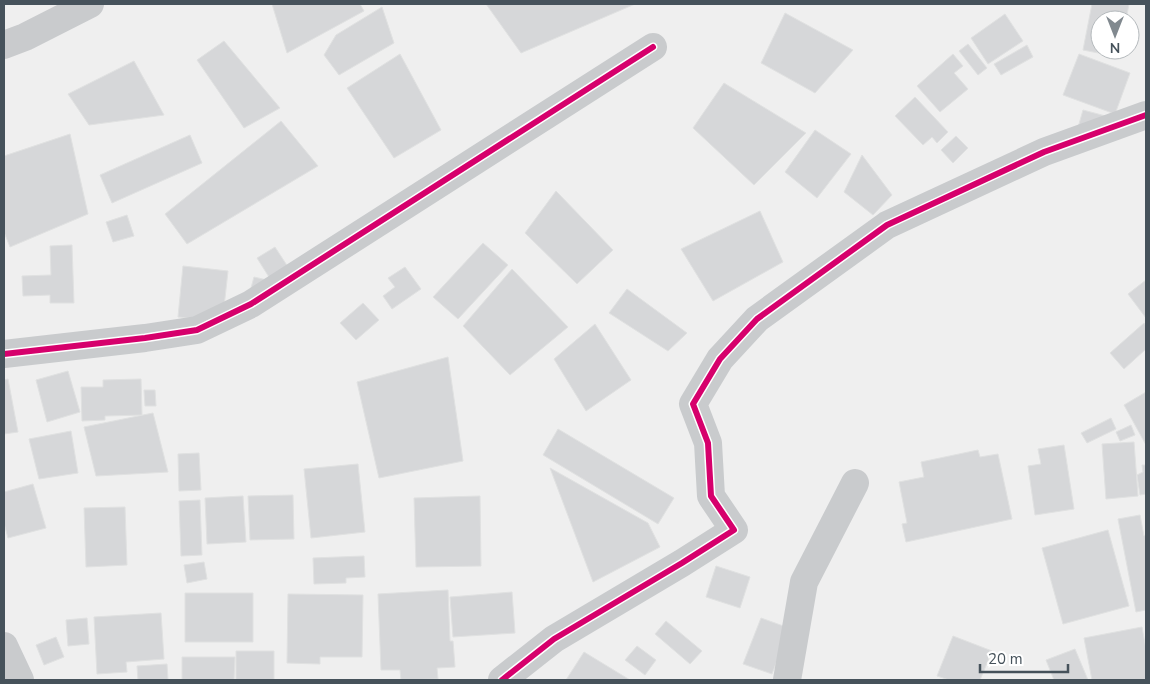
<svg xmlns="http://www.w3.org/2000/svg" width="1150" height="684" viewBox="0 0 1150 684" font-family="'Nunito Sans',sans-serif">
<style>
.building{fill:#d6d7d9;stroke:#e0e1e1}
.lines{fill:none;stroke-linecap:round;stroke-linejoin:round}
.street{stroke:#c9cbcd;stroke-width:28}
.cycleway-casing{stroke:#fff;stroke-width:9}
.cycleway{stroke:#d6006c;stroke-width:6}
</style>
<rect width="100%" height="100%" fill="#efefef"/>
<path class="building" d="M272 4H360L364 11 287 53Z
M486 4H635L521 53Z
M1092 4H1129L1126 20H1100V50H1120L1119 57 1083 50Z
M382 7 394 43 339 75 324 55 336 35Z
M785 13 853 50 815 93 761 63Z
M1005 14 1023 41 988 64 971 38Z
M224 41 280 108 244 128 197 60Z
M968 44 987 68 978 75 959 51Z
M1027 45 1033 57 1001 75 994 64Z
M400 54 441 130 394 158 347 88Z
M953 54 963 66 954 73 968 89 940 112 917 86Z
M1079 54 1130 73 1115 114 1063 95Z
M134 61 164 115 89 125 68 94Z
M724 83 806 133 754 185 693 128Z
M915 97 948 132 937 143 932 137 923 145 895 116Z
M1083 110 1113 118 1077 131Z
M281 121 318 166 187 244 165 214Z
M815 130 851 154 817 198 785 172Z
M70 134 88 214 10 247 4 232V156Z
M190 135 202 163 112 203 100 175Z
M956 136 968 148 953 163 941 150Z
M862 155 892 195 873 215 844 192Z
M556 191 613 250 577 284 525 233Z
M760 211 783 262 713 301 681 249Z
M127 215 134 236 113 242 106 222Z
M483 243 508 265 458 319 433 297Z
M72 245 74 303H50V295L23 296 22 276 51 275 50 246Z
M275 247 292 273 274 285 257 258Z
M183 266 228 271 223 316 200 319 178 317Z
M405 267 421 289 392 309 383 296 395 287 388 278Z
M512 269 568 327 510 375 463 326Z
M254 277 267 280 248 299Z
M1146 280V318L1128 294Z
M627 289 687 333 668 351 609 313Z
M363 303 379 320 356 340 340 323Z
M1144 323 1146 326V349L1124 369 1110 353Z
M595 324 631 380 586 411 554 359Z
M448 357 463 461 379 478 357 382Z
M68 371 80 412 47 422 36 380Z
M8 379 18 432 4 434V380Z
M141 379 142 415 105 416V420L82 421 81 387H103V380Z
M144 390H155L156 406H145Z
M1146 392V445L1124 405Z
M153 413 168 472 96 476 84 427Z
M1111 418 1116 429 1087 443 1081 433Z
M1131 425 1135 435 1120 441 1116 432Z
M558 429 674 498 658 524 543 455Z
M71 431 78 473 39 479 29 439Z
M1134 442 1138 496 1106 499 1102 444Z
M1064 445 1074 509 1035 515 1028 466 1041 464 1038 449Z
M978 450 980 457 998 454 1012 519 906 542 902 524 907 523 899 482 924 477 921 462Z
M199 453 201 490 179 491 178 454Z
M358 464 365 532 311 538 304 469Z
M1142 465H1146V494L1140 495 1137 475 1143 472Z
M550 468 648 523 660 547 593 582Z
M33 484 46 528 8 538 4 523V492Z
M293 495 294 539 250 540 248 496Z
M243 496 246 542 207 544 205 498Z
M480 496 481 566 416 567 414 498Z
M200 500 202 555 181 556 179 501Z
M125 507 127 565 86 567 84 508Z
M1140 515 1144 536 1146 535V610L1136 612 1118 519Z
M1108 530 1129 606 1063 624 1042 548Z
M364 556 365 577 346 578V583L314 584 313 558Z
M204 562 207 579 187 583 184 565Z
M716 566 750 577 740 608 706 597Z
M448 590 450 641H453L455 667 437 668 438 679 401 680 400 670H381L378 594Z
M512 592 515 633 453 637 450 597Z
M185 593H253V642H185Z
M288 594 363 595 362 657H320V664L287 663Z
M161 613 164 659 126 662 127 672 97 674 94 617Z
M87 618 89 644 68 646 66 620Z
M761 618 789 628 772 674 743 664Z
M666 621 702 651 690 664 655 634Z
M1142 627 1146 649V680H1092L1084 638Z
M953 636 992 651 980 680H949L937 676Z
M56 637 64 657 44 665 36 645Z
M637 646 656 660 645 675 625 660Z
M1075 649 1088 680H1054L1046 660Z
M236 651H274V680H236Z
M584 652 630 680H566Z
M182 657H235L234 680H182Z
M167 664 168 680H138L137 666Z"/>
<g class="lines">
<path class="street" d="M4 45 25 37 90 4
M4 354 145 338 197 330 251 304 653 47
M4 646 20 680
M502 680 554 639 682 563 734 530 711 496 708 443 693 404 720 359 757 319 887 225 1044 152 1146 115
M787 680 804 582 855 483"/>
<g class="cycleway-casing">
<path id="cycleway" d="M4 354 145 338 197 330 251 304 653 47
M502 680 554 639 682 563 734 530 711 496 708 443 693 404 720 359 757 319 887 225 1044 152 1146 115"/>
</g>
<use href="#cycleway" class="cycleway"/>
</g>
<rect width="1150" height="684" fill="none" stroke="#46525b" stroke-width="10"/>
<g transform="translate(1115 35) rotate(180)"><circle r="24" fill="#ffffff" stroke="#b5babd"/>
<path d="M0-4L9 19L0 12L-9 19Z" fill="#81898f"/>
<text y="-8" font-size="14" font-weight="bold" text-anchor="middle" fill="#46525b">N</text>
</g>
<path d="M980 664v8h88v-8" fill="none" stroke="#46525b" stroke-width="2.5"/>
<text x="988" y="664" font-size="15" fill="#46525b" stroke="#ffffff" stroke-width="4" paint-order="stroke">20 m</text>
</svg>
